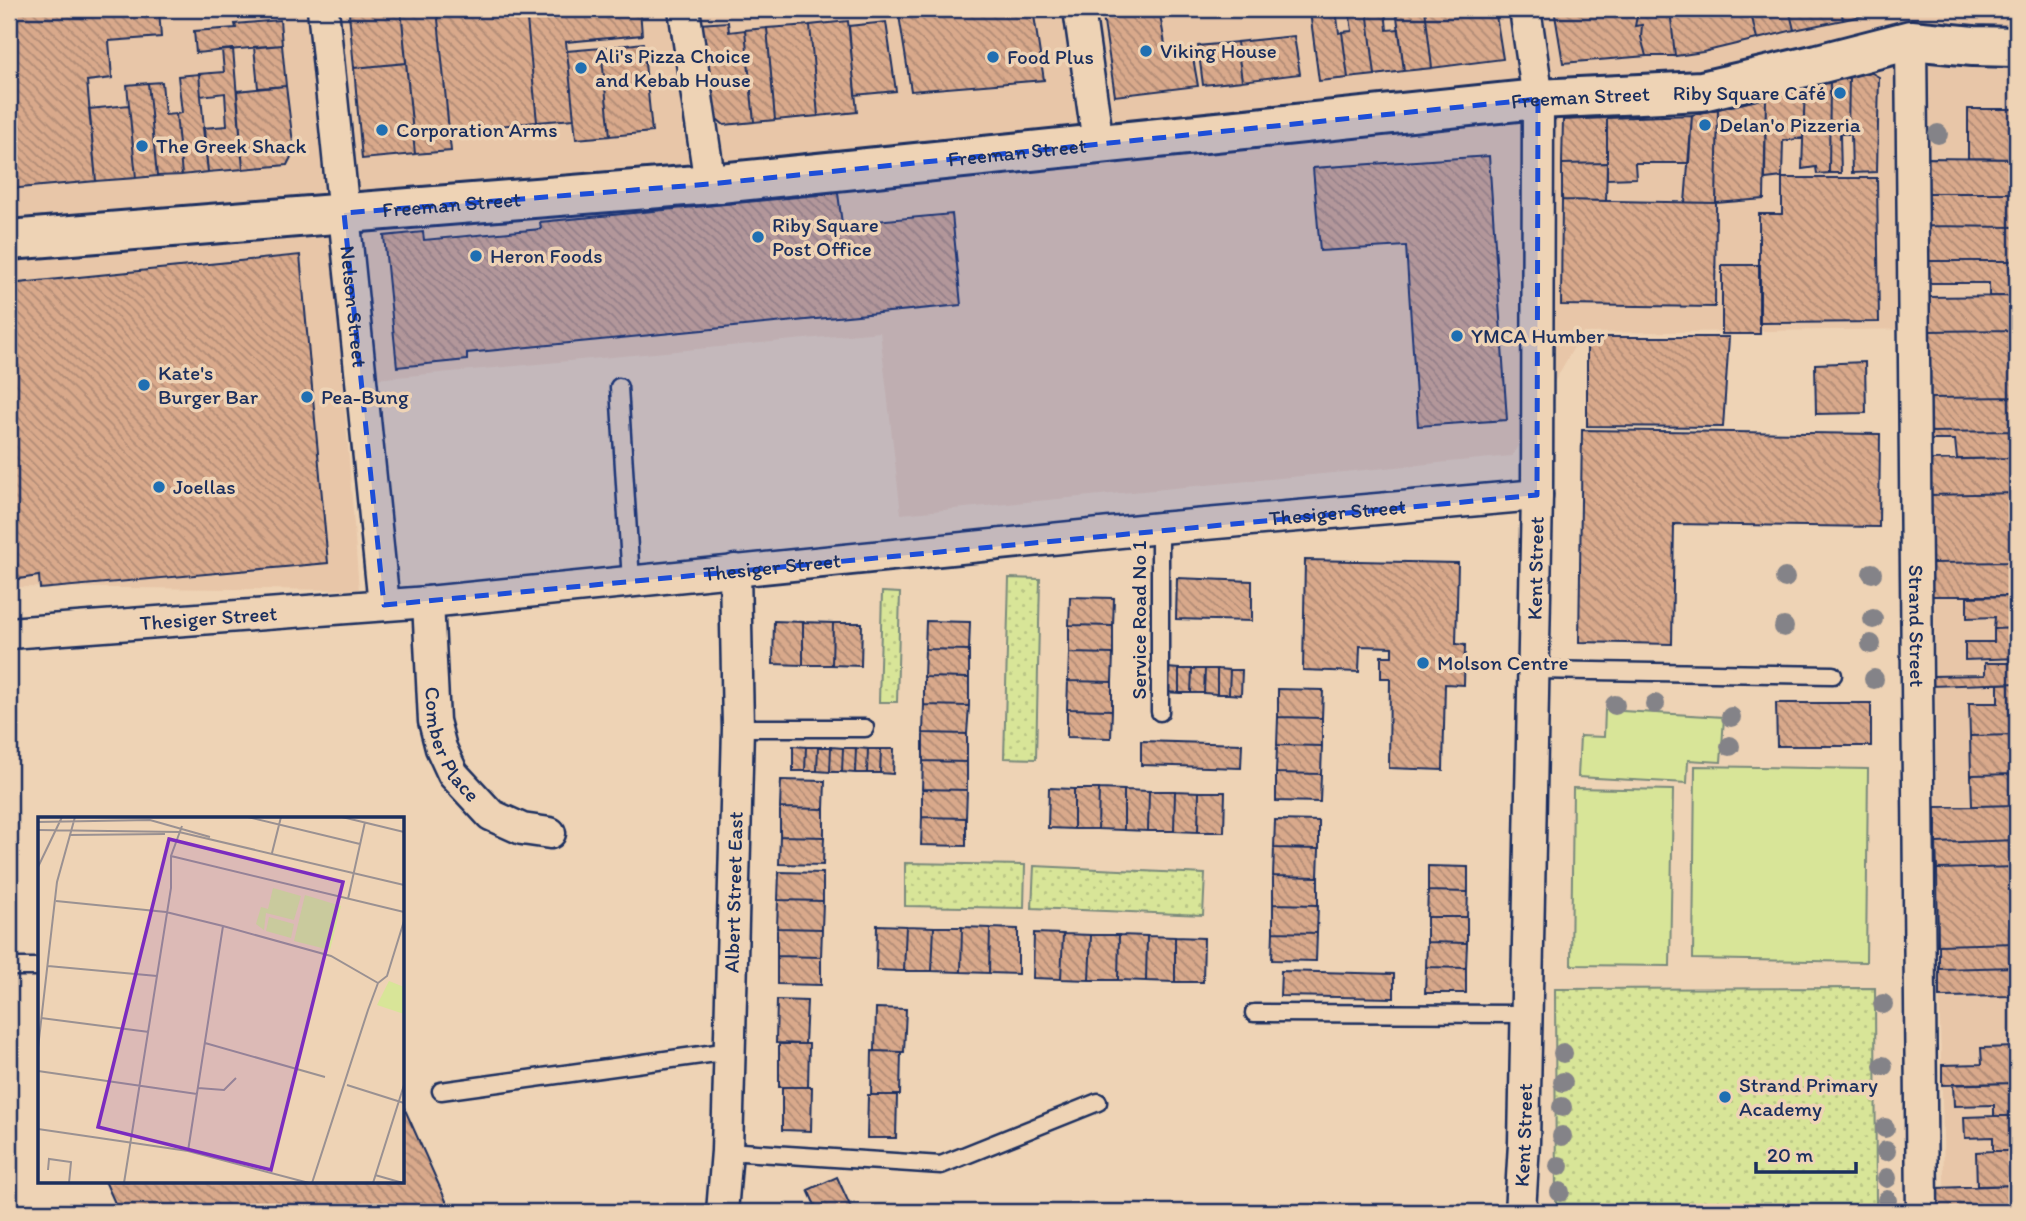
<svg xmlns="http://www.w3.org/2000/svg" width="2026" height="1221" viewBox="0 0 2026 1221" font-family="Itim,sans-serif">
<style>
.built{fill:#e8c6a8}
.grass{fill:url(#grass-dots);stroke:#7a8a7b;stroke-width:2}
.garden{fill:#d8e598;stroke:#7a8a7b;stroke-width:2}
.building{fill:url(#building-back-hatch);stroke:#1b2f5e;stroke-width:2}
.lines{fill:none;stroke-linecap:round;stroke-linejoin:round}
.service-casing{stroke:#1b2f5e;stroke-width:21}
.minor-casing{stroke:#1b2f5e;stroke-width:35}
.secondary-casing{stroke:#1b2f5e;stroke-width:44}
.service{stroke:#eed3b5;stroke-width:16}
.minor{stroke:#eed3b5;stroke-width:30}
.secondary{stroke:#eed3b5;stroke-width:38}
.tree{fill:#848388}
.marked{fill:#1d4ed8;fill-opacity:0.2;stroke:#1d4ed8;stroke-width:5;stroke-dasharray:14 9;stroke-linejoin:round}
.poi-dot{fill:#1f6fb2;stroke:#eed3b5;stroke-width:2.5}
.labels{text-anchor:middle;stroke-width:7;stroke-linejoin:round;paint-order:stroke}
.poi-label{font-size:21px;fill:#1b2f5e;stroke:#eed3b5;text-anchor:start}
.street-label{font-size:21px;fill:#1b2f5e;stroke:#eed3b5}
.inset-road{fill:none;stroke:#9a9192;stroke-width:2}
.view{fill:#7b2cbf;fill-opacity:0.15;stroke:#7b2cbf;stroke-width:3.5}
.inset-edge{fill:none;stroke:#1b2f5e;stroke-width:3.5}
</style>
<defs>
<pattern id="grass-dots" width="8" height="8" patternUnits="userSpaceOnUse" patternTransform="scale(1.75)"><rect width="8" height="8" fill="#d8e598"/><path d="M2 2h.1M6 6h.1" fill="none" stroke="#b9c585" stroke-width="1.8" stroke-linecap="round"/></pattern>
<pattern id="building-back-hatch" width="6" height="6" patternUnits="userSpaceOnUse" patternTransform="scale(1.75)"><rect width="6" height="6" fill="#d9a98b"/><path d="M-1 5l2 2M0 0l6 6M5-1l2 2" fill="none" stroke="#af8a75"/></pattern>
</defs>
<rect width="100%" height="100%" fill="#eed3b5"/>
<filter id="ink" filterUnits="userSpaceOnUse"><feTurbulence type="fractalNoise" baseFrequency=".0143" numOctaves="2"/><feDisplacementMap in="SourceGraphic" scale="14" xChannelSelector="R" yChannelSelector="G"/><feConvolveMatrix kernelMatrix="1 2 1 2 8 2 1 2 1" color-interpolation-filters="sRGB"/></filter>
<g filter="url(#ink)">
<path class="built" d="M9 9H2017V1212H1945L1938 945 1932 329 1582 333 1512 456 901 514 880 332 343 382 359 590 9 587Z"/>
<path class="grass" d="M1009 578 1040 579 1036 759 1004 758Z
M882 592 900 593 897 702H879Z
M905 863 1025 865 1024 908 905 906Z
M1034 866 1205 874 1203 915 1032 908Z
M1875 988 1876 1212H1556L1555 989Z"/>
<path class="garden" d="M1605 710 1724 717 1721 762 1688 760 1687 783 1578 777 1580 736 1604 737Z
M1695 766 1868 769 1866 962 1693 959Z
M1573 788 1673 790 1670 966 1571 965Z"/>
<path class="building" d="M9 9H159L161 37 109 41 112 78 87 81 96 181 9 189Z
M348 9H390L349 13Z
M390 9H401L406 63 354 68 349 13Z
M401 9H437L451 151 415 154Z
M437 9H526L537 122 449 131Z
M526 9H640L642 35 566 42 574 119 537 122Z
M898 9H1033L1044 80 911 91Z
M1102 9H1159L1166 50 1183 47 1184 54 1192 52 1198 86 1115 96Z
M1336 9 1339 33 1342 32 1348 78 1319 81 1310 12Z
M1349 9H1367L1375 75 1348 78 1342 32 1352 31Z
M1367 9H1385L1387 30 1399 29 1404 71 1375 75Z
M1396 9H1425L1432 68 1404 71Z
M1425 9H1495L1503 59 1432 68Z
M1554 9H1643V10L1638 11 1635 26 1642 25 1641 37 1646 56 1563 63Z
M1643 9H1670L1675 56H1646L1641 37 1642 25 1635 26 1638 11 1643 10Z
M1670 9H1750L1757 39 1703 52 1675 56Z
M1750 9H1789L1794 30 1757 39Z
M1789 9H1841L1843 20 1794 30Z
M1841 9H1868L1870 14 1843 20Z
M1868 9H1888L1870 14Z
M280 20 282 45 196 53 194 31 236 28 235 24Z
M848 21 857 112 818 116 810 25Z
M728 22 729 32 745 30 754 122 724 125 706 110 699 24Z
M886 22 896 91 855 95 849 26Z
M810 25 818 116 775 120 767 28Z
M767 28 775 120 754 122 745 30Z
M1294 36 1300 74 1242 81 1237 42Z
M1237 42 1242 81 1203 85 1198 46Z
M643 43 652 132 610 136 601 48Z
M282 45 286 86 258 88 254 47Z
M601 48 610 136 576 139 567 51Z
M233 49 243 169 208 172 203 128 227 126 225 93 201 96 199 74 224 72 222 50Z
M406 63 415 154 362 159 354 68Z
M1870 72 1879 77 1877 172 1852 173 1851 134H1848L1849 77Z
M199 74 208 172 182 175 176 114 182 113 178 76Z
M1849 77 1848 134H1840L1841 173H1829L1830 82Z
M162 82 165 115 176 114 182 175 157 176 148 83Z
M1830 82 1829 173 1817 174 1816 167 1802 169 1805 88Z
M148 83 157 176 136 178 127 85Z
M286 86 294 151 287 165 243 169 237 91Z
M1805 88 1803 138 1783 141 1782 177 1765 179 1766 98Z
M1766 98 1764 199 1716 203 1718 109Z
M129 105 136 178 96 181 89 109Z
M1718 109 1716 203H1685L1692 115Z
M1968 109H2017V159L1968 158Z
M1692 115 1689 163H1635L1636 178 1607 179V118Z
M1607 118V163L1562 164 1563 120Z
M1489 156 1507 420 1418 426 1406 246 1320 251 1313 168Z
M1926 158 2017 159V193H1926Z
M1607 163 1606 201 1562 200V164Z
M1782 178H1877L1879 322 1759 323V214H1782Z
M838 193 842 224 952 214 961 305 467 353V360L397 367 384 236 423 232 424 240 541 229 540 222Z
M1926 193H2017V227L1926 226Z
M1562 200 1716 203 1715 307 1561 305Z
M1926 226 2017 227V261H1925Z
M300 255 328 563 40 589 39 576 18 579 9 497V284Z
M1925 261H2017V296H1989V283H1926Z
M1722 265H1760V334H1722Z
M2017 296V330L1927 331 1925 297Z
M2017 330V397L1928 398 1927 331Z
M1587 337H1729L1723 427 1587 426Z
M1865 362 1866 413 1816 414 1815 364Z
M2017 397V431L1928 432V398Z
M1582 430 1880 434 1879 527 1674 524 1672 644 1579 642Z
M2017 431V458L1957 459 1955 440H1925L1928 432Z
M2017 458V493L1929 495 1928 460Z
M2017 493V562L1931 563 1929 495Z
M1305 560 1458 563 1456 644 1465 645 1464 685 1445 684 1443 770 1389 768 1390 678H1381V656H1392V647L1360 646 1359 672 1303 670Z
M2017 562V596H1932L1931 563Z
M1177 578 1252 581V621L1176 619Z
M2017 596V628L1994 629 1995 617 1967 618V597Z
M1070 597 1114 598 1113 626 1069 625Z
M774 621 803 622V665L773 664Z
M926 621 970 622 969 650 925 649Z
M803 622 833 623 832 665H803Z
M833 623H862L861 666 832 665Z
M1069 625 1113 626V654L1069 653Z
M2017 628V658L1965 660V642H1994V629Z
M925 649 969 650V678L924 677Z
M1069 653 1113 654 1112 682 1068 681Z
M2017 658V683L1932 686 1931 676 1985 675V663H2010V659Z
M1167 668 1179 669V693L1166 692Z
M1179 669H1192L1191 693H1179Z
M1192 669H1205L1204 693H1191Z
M1205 669H1217V694L1204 693Z
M1217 669 1230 670 1229 694H1217Z
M1230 670H1242L1241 695 1229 694Z
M924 677 969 678V706L924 705Z
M1068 681 1112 682V710L1067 709Z
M2017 683V735L1970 736 1969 703H1998V684Z
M1278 689 1323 690 1322 718 1278 717Z
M1776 703H1871V746H1777Z
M924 705 969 706 967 734 923 733Z
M1067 709 1112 710 1111 738 1067 737Z
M1278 717 1322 718V746L1277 745Z
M923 733 967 734V762L923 761Z
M2017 735V774L1971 775 1970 736Z
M1141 741 1242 744 1241 768 1141 765Z
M1277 745 1322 746 1321 774 1276 773Z
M793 746 806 747 805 771H793Z
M806 747H818L817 771H805Z
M818 747H831L830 772 817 771Z
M831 747 843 748 842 772H830Z
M843 748H856L855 773 842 772Z
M856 748 868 749 867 773H855Z
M868 749H881L880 773H867Z
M881 749H894L893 774 880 773Z
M923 761 967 762V790L922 789Z
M1276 773 1321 774 1320 802 1276 801Z
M2017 774V805L1972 806 1971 775Z
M781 780 825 781 824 809 780 808Z
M1049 788 1074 789V829L1048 828Z
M922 789 967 790 966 818 922 817Z
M1074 789H1099L1098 829H1074Z
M1099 789 1124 790V830L1098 829Z
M1124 790 1149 791 1148 831 1124 830Z
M1149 791H1175L1174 831H1148Z
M1175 791 1199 792 1198 832 1174 831Z
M1199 792H1225L1224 832H1198Z
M2017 805V840L1936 843V807Z
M780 808 824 809V837L780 836Z
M922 817 966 818V846L921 845Z
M1275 820 1319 821V849L1274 848Z
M780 836 824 837 823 865 779 864Z
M2017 840V867L1937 869 1936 843Z
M1274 848 1319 849 1318 877 1273 876Z
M1428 866 1468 867V892L1428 891Z
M2017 867V943L1938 945 1937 869Z
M779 872 823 873V901L778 900Z
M1273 876 1318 877V905L1273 904Z
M1428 891 1468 892 1467 917H1427Z
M778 900 823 901 822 929 777 928Z
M1273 904 1318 905 1317 933 1273 932Z
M1427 917H1467V943L1427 942Z
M877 925 906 926 904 971 876 970Z
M906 926 934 927 932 971H904Z
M934 927H962L961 972 932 971Z
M962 927 990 928 989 973 961 972Z
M777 928 822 929 821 957 777 956Z
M990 928 1018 929V974L989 973Z
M1273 932 1317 933 1316 961 1272 960Z
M1034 933 1063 934 1061 979 1033 978Z
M1063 934 1091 935 1089 980 1061 979Z
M1091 935H1119L1118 980H1089Z
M1119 935 1147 936 1146 981 1118 980Z
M1147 936 1175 937V982L1146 981Z
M1175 937 1204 938 1203 982H1175Z
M1427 942 1467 943 1466 968 1426 967Z
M2017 943V967L1939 969V945Z
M777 956 821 957V985L777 984Z
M1426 967 1466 968V993H1425Z
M2017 967V996L1939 997V969Z
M1281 971 1394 974V998L1280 996Z
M777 1000 807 1001 805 1044 776 1043Z
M876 1008 906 1009 904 1052 875 1051Z
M779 1044H809L808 1087H779Z
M2017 1047V1083L1942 1085V1065L1982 1064 1981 1048Z
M872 1051 901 1052 900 1095H871Z
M2017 1083V1116H1994V1105L1954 1106 1953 1084Z
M782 1087H812L811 1131 782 1130Z
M868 1095H897L896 1138H867Z
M402 1103 451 1212H119L105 1181H402Z
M1994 1116H2017V1151H1993V1137L1965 1138 1964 1117Z
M1993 1151H2017V1185L1977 1186 1976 1152Z
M837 1177 853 1212H818L808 1190Z
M2017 1185V1212H1938L1937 1188Z"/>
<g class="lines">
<g class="service-casing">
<path id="service" d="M619 387 631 581
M1534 670 1833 675
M1160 712V528
M738 728H865
M9 967H40
M1254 1013 1526 1014
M441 1091 730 1051
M727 1151 941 1165 1098 1102"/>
</g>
<g class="minor-casing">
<g id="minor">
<path id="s1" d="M323 9 384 605"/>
<path d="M684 9 710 184"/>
<path d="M1079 9 1098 143"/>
<path id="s2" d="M1911 40 1922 1212"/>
<path id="s3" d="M428 602 434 721 441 748 453 774 491 815 522 829 550 833"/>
<path id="s4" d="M9 633 428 602 1160 528 1537 495"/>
<path id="s5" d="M722 1212 727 1151 738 728 735 570"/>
<path id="s6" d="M1520 1212 1524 1143 1537 495 1538 99 1525 9"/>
</g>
</g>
<g class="secondary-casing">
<g id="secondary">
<path id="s7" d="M9 240 710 184 1538 99 1702 91 1818 64 1911 40 1973 46 2017 47"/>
</g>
</g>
<use href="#service" class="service"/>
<use href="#minor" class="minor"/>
<use href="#secondary" class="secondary"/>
</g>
<g class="tree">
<circle cx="1938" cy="134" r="10"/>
<circle cx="1872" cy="573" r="10"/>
<circle cx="1785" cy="578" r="10"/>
<circle cx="1873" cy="619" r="10"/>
<circle cx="1784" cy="627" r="10"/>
<circle cx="1871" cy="644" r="10"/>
<circle cx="1874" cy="679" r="10"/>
<circle cx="1655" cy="704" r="10"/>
<circle cx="1615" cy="705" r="10"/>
<circle cx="1731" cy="717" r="10"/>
<circle cx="1730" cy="746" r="10"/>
<circle cx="1883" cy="1004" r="10"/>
<circle cx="1563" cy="1053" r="10"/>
<circle cx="1883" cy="1066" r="10"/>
<circle cx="1563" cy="1082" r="10"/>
<circle cx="1562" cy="1107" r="10"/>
<circle cx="1885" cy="1128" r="10"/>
<circle cx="1562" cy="1136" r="10"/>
<circle cx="1886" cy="1151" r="10"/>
<circle cx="1559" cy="1166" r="10"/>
<circle cx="1887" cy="1178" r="10"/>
<circle cx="1560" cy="1192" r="10"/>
<circle cx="1887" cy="1200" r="10"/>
</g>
</g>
<path class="marked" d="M1538 99 1537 495 384 605 344 213 710 184Z"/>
<g class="poi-dot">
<circle cx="1146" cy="51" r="7"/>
<circle cx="993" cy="57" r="7"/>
<circle cx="581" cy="68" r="7"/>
<circle cx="1840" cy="93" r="7"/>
<circle cx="1705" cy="125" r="7"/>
<circle cx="382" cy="130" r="7"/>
<circle cx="142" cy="146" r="7"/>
<circle cx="758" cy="237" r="7"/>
<circle cx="476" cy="256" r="7"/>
<circle cx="1457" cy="336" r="7"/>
<circle cx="144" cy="385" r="7"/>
<circle cx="307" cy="397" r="7"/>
<circle cx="159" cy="487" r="7"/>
<circle cx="1423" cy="663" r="7"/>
<circle cx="1725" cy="1097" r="7"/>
</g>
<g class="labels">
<g class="poi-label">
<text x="1160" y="58">Viking House</text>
<text x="595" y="63">Ali's Pizza Choice<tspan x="595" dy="24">and Kebab House</tspan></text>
<text x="1007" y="64">Food Plus</text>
<text x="1826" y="100" text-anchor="end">Riby Square Café</text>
<text x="1719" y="132">Delan'o Pizzeria</text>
<text x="396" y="137">Corporation Arms</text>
<text x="156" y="153">The Greek Shack</text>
<text x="772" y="232">Riby Square<tspan x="772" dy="24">Post Office</tspan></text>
<text x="490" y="263">Heron Foods</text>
<text x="1471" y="343">YMCA Humber</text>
<text x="158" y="380">Kate's<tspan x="158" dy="24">Burger Bar</tspan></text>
<text x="321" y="404">Pea-Bung</text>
<text x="173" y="494">Joellas</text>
<text x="1437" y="670">Molson Centre</text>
<text x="1739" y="1092">Strand Primary<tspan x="1739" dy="24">Academy</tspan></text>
</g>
<g class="street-label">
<text dy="7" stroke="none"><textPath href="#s7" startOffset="1578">Freeman Street</textPath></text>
<text dy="7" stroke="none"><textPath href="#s7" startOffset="1012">Freeman Street</textPath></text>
<text dy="7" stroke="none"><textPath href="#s7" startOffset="444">Freeman Street</textPath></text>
<text dy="7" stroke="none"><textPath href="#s1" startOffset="299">Nelson Street</textPath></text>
<text dy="7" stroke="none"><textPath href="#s4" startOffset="1334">Thesiger Street</textPath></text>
<text dy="7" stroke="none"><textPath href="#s4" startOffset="766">Thesiger Street</textPath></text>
<text dy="7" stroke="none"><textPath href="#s6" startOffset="644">Kent Street</textPath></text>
<text dy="7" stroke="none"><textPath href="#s4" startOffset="200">Thesiger Street</textPath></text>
<text transform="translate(1139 620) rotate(-90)" y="7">Service Road No 1</text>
<text dy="7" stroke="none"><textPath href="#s2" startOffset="586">Strand Street</textPath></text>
<text dy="7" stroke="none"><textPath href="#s3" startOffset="147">Comber Place</textPath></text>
<text dy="7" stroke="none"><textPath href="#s5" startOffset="320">Albert Street East</textPath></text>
<text dy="7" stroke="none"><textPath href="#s6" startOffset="77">Kent Street</textPath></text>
</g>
</g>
<g transform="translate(38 817)">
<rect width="366" height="366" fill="#eed3b5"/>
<path d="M267 78 303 89 292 133 256 124Z" fill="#d8e598"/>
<path d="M235 71 263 79 256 103 228 96 226 113 218 107 223 90 230 92ZM231 100 256 107 253 121 228 114ZM351 164 366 170V197L339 188Z" fill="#d8e598"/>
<path class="inset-road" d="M210 0 322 27M304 0 366 15M0 5 112 3 172 20M0 13 141 15 366 68M32 18 127 17M234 36 243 0M133 39 366 95M0 50 24 0M310 82 327 5M18 84 128 95 185 109 293 139 340 166M10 149 119 159M3 201 111 215M167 226 287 260M0 231 19 65 37 0M0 254 159 277M309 268 366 286M160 271 186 273 198 261M0 312 150 334 271 366M150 334 185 109M10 353 11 342 33 345 31 366M337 358 365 366M86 366 133 71V39L144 9M274 366 330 193 340 166 349 159 366 104M335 366 366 268"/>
<path class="view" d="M131 22 305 65 233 353 60 310Z"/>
<rect width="366" height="366" class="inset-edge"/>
</g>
<rect width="2026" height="1221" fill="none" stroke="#eed3b5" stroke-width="35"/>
<rect x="18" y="18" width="1991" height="1186" fill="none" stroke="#1b2f5e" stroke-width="2.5" filter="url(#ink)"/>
<path d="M1756 1162v10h100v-10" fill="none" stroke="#1b2f5e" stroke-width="3.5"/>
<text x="1767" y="1162" font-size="21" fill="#1b2f5e" stroke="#eed3b5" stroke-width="5" paint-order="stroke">20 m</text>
</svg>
